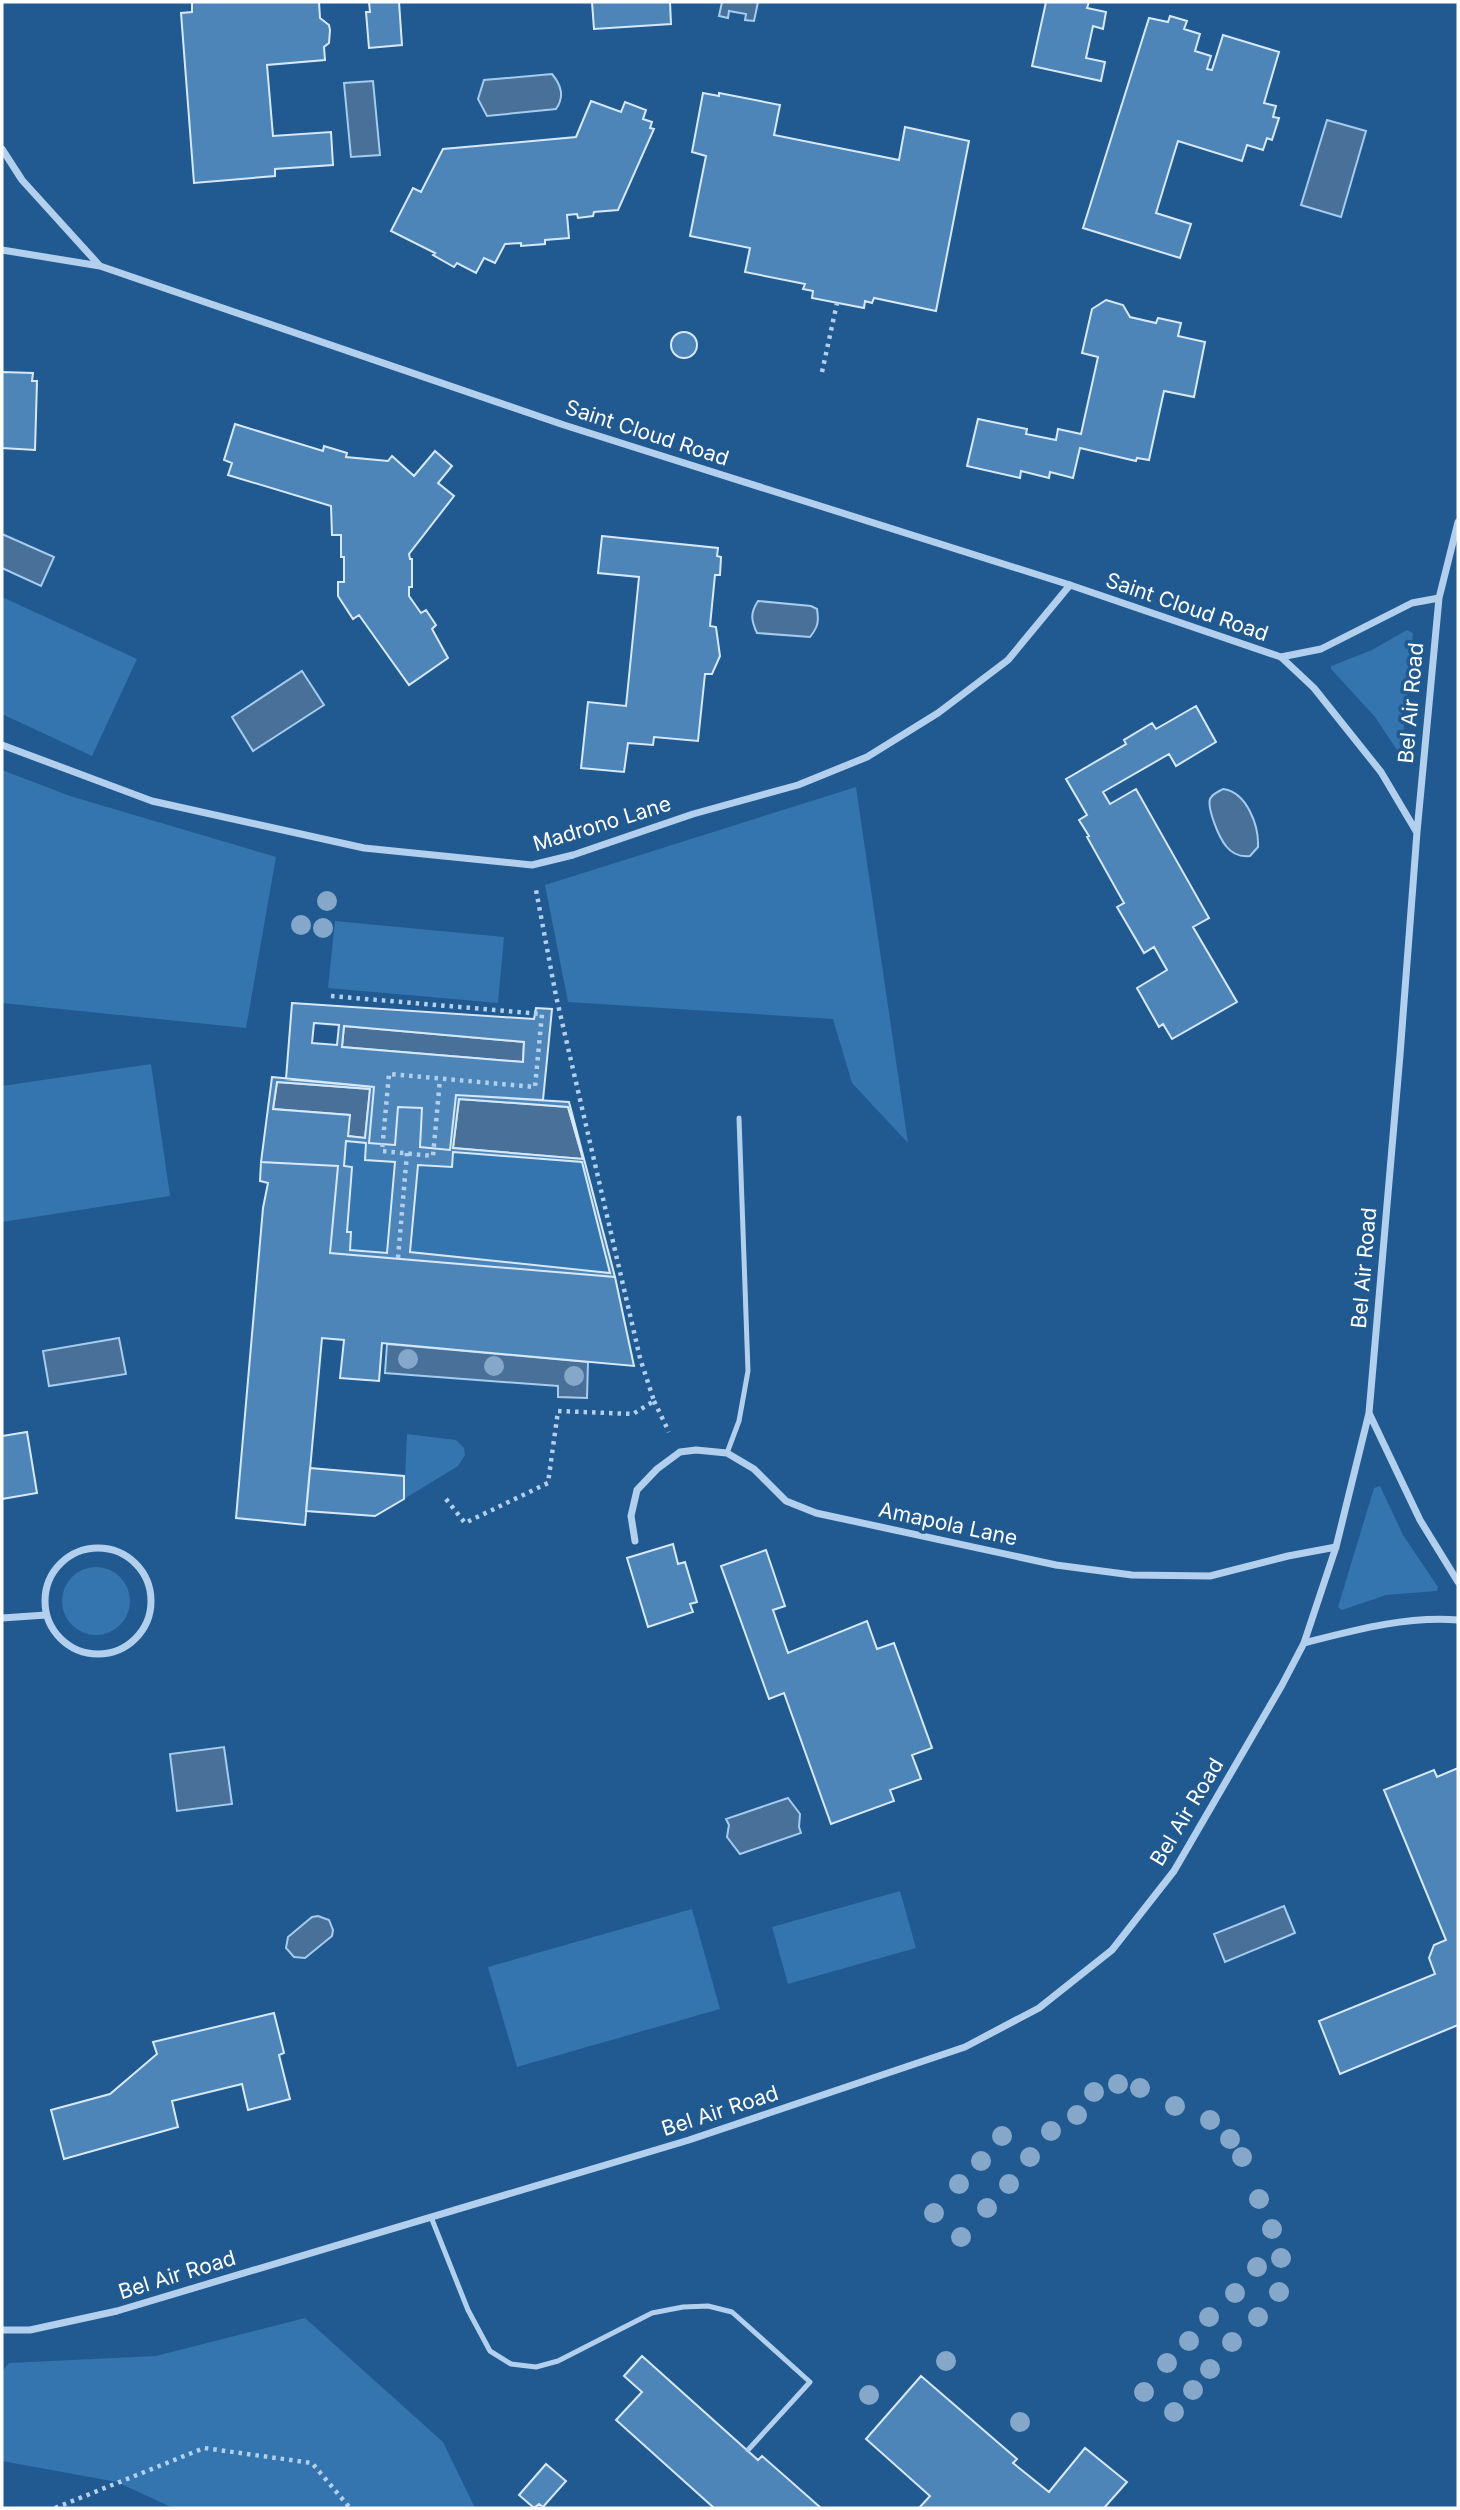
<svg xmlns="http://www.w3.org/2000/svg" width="1460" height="2510" viewBox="0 0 1460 2510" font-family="Inter,sans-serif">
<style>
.green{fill:#3474af}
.water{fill:#487098;stroke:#a5ccee;stroke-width:2}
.building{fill:#4d85b9;stroke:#d7e9f9;stroke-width:2;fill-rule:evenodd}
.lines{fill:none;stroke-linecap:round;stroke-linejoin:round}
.path{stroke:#b2d0ed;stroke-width:4.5;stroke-dasharray:3.5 5;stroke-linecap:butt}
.service{stroke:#b2d0ed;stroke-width:5}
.minor{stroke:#b2d0ed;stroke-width:7}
.tree{fill:#85a8ca}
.labels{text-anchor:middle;stroke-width:7;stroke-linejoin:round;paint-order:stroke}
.street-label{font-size:21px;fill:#fff;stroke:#215991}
</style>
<rect width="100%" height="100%" fill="#215991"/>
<path class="green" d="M2 597 137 659 92 756 2 714Z
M1407 630 1413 633 1402 747 1397 750 1375 717 1331 669V666L1372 650Z
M2 770 70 796 276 857 246 1028 2 1003Z
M856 787 908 1143 852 1083 833 1019 568 1002 545 885Z
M335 921 504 937 498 1003 328 988Z
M151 1064 170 1196 2 1222V1086Z
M346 1141 366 1143 365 1160 395 1162 387 1253 350 1250 351 1233 347 1232 352 1167 344 1166Z
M453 1152 582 1162 610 1273 410 1252 418 1165 452 1167Z
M407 1434 456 1440 464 1448 465 1455 458 1466 404 1499Z
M1380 1486 1403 1535 1438 1587 1437 1591 1386 1595 1342 1610 1338 1607 1374 1488Z
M62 1601a34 34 0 1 1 68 0a34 34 0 1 1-68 0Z
M900 1891 916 1948 788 1984 772 1927Z
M692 1909 720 2009 517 2067 488 1967Z
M305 2318 443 2442 475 2508H173L117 2482 2 2461V2371L9 2363 156 2356Z"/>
<path class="water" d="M722 2H758L754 21 745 20 746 14 729 11 728 18 719 16Z
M552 74C561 85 565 96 556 109L487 116 478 99 484 80Z
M373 81 380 155 351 157 344 83Z
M1327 120 1366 131 1341 217 1301 205Z
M2 534 54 557 41 586 2 568Z
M758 601 811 606 817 609C819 622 818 627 810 637L757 633C751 620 750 613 758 601Z
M302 671 324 705 253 751 232 717Z
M1223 789C1247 792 1259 826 1258 847L1250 856C1240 857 1232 854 1226 846 1219 838 1207 808 1210 799 1213 793 1218 792 1223 789Z
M344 1026 524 1042 523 1062 342 1047Z
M277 1082 370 1089 365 1138 348 1136 349 1115 273 1109Z
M459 1099 568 1107 583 1159 453 1148Z
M119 1338 126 1374 49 1386 43 1351Z
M387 1344 588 1362 587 1398 558 1397V1386L385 1373Z
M224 1747 232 1804 177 1811 170 1754Z
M788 1798 800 1814 799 1827 801 1833 740 1854 727 1837 729 1825 726 1819Z
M1284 1906 1295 1933 1225 1962 1214 1934Z
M318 1916 329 1920 333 1930 332 1936 305 1958 294 1957 286 1948 288 1937 312 1917Z"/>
<path class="building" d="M192 2H319L320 18 329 25 330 30 329 43 324 47 325 60 267 65 273 136 331 132 333 165 275 169V176L194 183 181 13 192 12Z
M369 2H399L402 45 369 48 366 12H370Z
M592 2H670L671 24 594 29Z
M1046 2H1089L1087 8 1106 12 1103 29 1093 26 1086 58 1105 62 1101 81 1032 66Z
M1170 16 1187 21 1184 29 1200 34 1195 51 1211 56 1207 69 1212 70 1223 35 1279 52 1264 103 1276 106 1273 117 1279 118 1272 140 1267 138 1263 150 1247 145 1242 161 1178 141 1156 213 1191 224 1180 258 1083 228 1149 18 1168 22Z
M703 93 719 96V93L780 105 774 135 899 160 905 127 969 141 936 311 874 298 872 303 865 301 864 308 812 298 813 291 803 289 805 284 745 272 750 248 690 236 706 156 692 152Z
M591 101 621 112 625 102 646 110 643 119 652 122 650 128 654 129 618 210 594 212 593 216 578 218 577 214 567 215 569 238 545 240V244L521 246V243L505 244 495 263 484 258 476 273 457 263 454 267 433 255 435 253 391 231 413 188 421 192 443 149 576 137Z
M1106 300 1123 305 1130 317 1156 323 1158 318 1181 323 1178 336 1205 342 1194 397 1164 391 1149 460 1137 458 1136 461 1080 448 1073 478 1050 472 1049 478 1021 471 1020 478 967 466 978 419 1027 429 1026 434 1056 440 1058 429 1081 434 1098 357 1082 353 1092 309Z
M671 345a13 13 0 1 1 26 0a13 13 0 1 1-26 0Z
M2 372 33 373 32 381H37L35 450 2 448Z
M235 424 323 451 324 446 347 453 346 457 388 461 392 456 414 476 435 451 452 466 438 483 454 496 409 554 410 559H412V587H409V596L421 613 426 610 436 625 432 629 448 658 409 685 359 615 353 619 338 596V582H344V557H341V535H332L331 506 228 475 232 463 224 460Z
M602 536 718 548 717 556 721 557 720 575H715L710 626 716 627 720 656 712 674H705L698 741 654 737 653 745 628 743 624 772 581 768 588 702 626 706 639 577 598 573Z
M1196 706 1216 742 1176 766 1169 754 1103 792 1110 804 1136 789 1209 918 1193 927 1237 1002 1172 1039 1163 1024 1159 1027 1137 988 1167 970 1154 947 1144 953 1117 907 1124 903 1087 837 1089 836 1079 820 1087 815 1066 779 1126 744 1124 740 1152 723 1156 729Z
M292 1003 534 1019 536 1008 552 1009 543 1100 456 1095 450 1150 420 1147 422 1108 398 1107 395 1145 369 1143 374 1087 286 1079ZM314 1023 339 1025 337 1045 312 1043ZM344 1026 524 1042 523 1062 342 1047Z
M272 1077 374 1087 369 1143 395 1145 398 1107 422 1108 420 1147 450 1150 456 1095 569 1102 615 1277 330 1253 338 1166 261 1162ZM277 1082 370 1089 365 1138 348 1136 350 1115 273 1109ZM459 1099 568 1107 583 1159 453 1148ZM346 1141 366 1143 365 1160 395 1162 387 1253 350 1250 351 1232H347L352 1167 344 1166ZM453 1152 582 1162 610 1273 410 1252 418 1165 452 1167Z
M261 1162 338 1166 330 1253 615 1277 634 1366 382 1343 379 1381 340 1378 344 1340 322 1338 305 1525 236 1518 263 1208 268 1183 260 1181Z
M27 1432 37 1493 2 1499V1436Z
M310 1468 404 1476V1499L375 1516 306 1511Z
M673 1544 678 1564 685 1562 697 1602 690 1604 693 1612 648 1627 627 1558Z
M766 1550 785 1606 773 1610 788 1653 867 1621 877 1649 894 1643 932 1748 912 1755 921 1779 890 1790 894 1801 831 1824 784 1693 769 1699 721 1566Z
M1458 1768V2025L1340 2074 1319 2021 1435 1974 1429 1958 1434 1945 1446 1940 1384 1790 1434 1770 1437 1777Z
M274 2013 284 2053 279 2055 290 2099 248 2110 242 2084 172 2101 178 2127 64 2159 51 2110 110 2094 157 2054 153 2042Z
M642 2356 758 2460 762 2456 821 2508H714L616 2420 642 2392 624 2376Z
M921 2376 1017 2459 1013 2463 1049 2492 1085 2448 1127 2482 1104 2508H919L930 2496 866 2439Z
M546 2464 566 2481 543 2507 539 2504 534 2508 519 2495Z"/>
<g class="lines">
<path class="path" d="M822 372 837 303
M331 996 542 1014 535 1087 389 1074 382 1151 433 1156 440 1079
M398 1258 407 1153
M654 1401 669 1432
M446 1499 465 1523 548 1483 558 1411 633 1414 654 1401 640 1358 556 996 536 890
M55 2508 204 2448 312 2463 350 2508"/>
<path class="service" d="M727 1453 739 1421 748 1371 739 1118
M431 2217 468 2310 490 2351 511 2364 536 2367 558 2361 652 2313 683 2307 708 2306 732 2312 810 2382 748 2450"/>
<path class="minor" d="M2 149 22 180 100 266
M2 250 100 266 564 425 1070 585 1281 657 1314 688 1381 772 1416 831
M1281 657 1321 649 1412 603 1439 598
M2 745 152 801 364 848 532 865 573 855 693 814 798 785 867 757 938 713 1008 660 1070 585
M1369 1413 1420 1520 1458 1582
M635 1541 631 1516 637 1490 657 1469 680 1452 696 1450 727 1453 754 1469 786 1501 816 1513 1056 1565 1132 1575 1210 1576 1288 1556 1336 1547
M45 1601a53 53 0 1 1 106 0a53 53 0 1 1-106 0Z
M2 1618 46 1615
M1304 1643C1355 1630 1406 1616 1458 1620
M2 2330H30L117 2311 689 2140 965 2047 1039 2008 1112 1950 1174 1871 1282 1685 1304 1643 1336 1547 1369 1413 1400 1055 1417 832 1439 598 1458 522"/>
</g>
<g class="tree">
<circle cx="327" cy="901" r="10"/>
<circle cx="301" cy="925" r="10"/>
<circle cx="323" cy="928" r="10"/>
<circle cx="408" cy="1359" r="10"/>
<circle cx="494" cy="1366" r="10"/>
<circle cx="574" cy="1376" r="10"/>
<circle cx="1118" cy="2084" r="10"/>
<circle cx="1140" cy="2088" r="10"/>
<circle cx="1094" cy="2092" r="10"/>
<circle cx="1175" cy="2106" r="10"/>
<circle cx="1077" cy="2115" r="10"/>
<circle cx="1210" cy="2120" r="10"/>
<circle cx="1051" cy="2131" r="10"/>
<circle cx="1002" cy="2136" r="10"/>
<circle cx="1230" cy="2139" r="10"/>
<circle cx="1030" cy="2157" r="10"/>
<circle cx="1242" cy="2157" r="10"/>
<circle cx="981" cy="2161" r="10"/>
<circle cx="959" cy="2184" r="10"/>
<circle cx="1009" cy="2184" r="10"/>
<circle cx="1259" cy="2199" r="10"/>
<circle cx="987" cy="2208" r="10"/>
<circle cx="934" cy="2213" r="10"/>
<circle cx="1272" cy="2229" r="10"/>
<circle cx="961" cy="2237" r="10"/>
<circle cx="1281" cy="2258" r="10"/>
<circle cx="1257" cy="2267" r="10"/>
<circle cx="1279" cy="2292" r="10"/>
<circle cx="1235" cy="2293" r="10"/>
<circle cx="1209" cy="2317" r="10"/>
<circle cx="1258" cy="2317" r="10"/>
<circle cx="1189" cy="2341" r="10"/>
<circle cx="1232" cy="2342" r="10"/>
<circle cx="946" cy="2361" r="10"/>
<circle cx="1167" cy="2363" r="10"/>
<circle cx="1210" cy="2369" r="10"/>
<circle cx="1193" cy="2390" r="10"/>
<circle cx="1144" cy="2392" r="10"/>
<circle cx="869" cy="2395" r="10"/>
<circle cx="1174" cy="2412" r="10"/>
<circle cx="1020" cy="2422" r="10"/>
</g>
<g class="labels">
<g class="street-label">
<text transform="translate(647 433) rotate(18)" y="7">Saint Cloud Road</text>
<text transform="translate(1187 607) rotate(19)" y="7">Saint Cloud Road</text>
<text transform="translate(1411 703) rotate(-85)" y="7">Bel Air Road</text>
<text transform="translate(602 824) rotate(-17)" y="7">Madrono Lane</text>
<text transform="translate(1364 1268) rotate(-85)" y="7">Bel Air Road</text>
<text transform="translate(948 1524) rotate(12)" y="7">Amapola Lane</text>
<text transform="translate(1187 1812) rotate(-59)" y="7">Bel Air Road</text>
<text transform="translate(720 2111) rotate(-18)" y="7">Bel Air Road</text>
<text transform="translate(177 2275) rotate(-17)" y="7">Bel Air Road</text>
</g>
</g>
<rect width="1460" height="2510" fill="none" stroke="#ffffff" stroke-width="7"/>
</svg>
